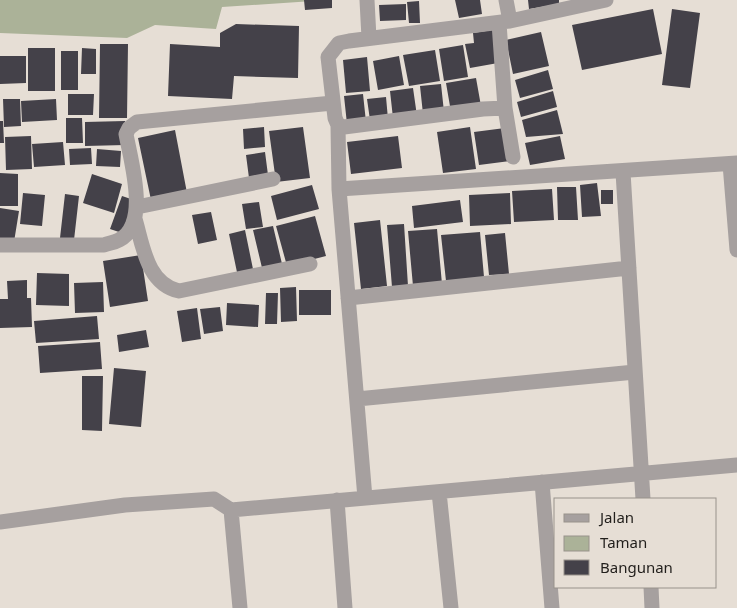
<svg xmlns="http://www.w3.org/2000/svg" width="737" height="608" viewBox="0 0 737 608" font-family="'Noto Sans',sans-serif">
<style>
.green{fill:#abb298}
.building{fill:#444149}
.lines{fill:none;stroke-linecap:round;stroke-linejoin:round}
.minor{stroke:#a6a09f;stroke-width:15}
</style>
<rect width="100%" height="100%" fill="#e6ded5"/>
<path class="green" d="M0 0H313V1L222 7 216 29 155 25 127 38 0 33Z"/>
<path class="building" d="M304 0H332V8L305 10Z
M455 0H480L482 14 459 18Z
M528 0H559V4L529 9Z
M419 1 420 23H409L407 2Z
M406 4V20L380 21 379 5Z
M653 9 662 54 582 70 572 25Z
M672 9 700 13 690 88 662 85Z
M236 24 299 26 298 78 234 76 232 99 168 96 170 44 220 47V33Z
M493 30 498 63 470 68 465 44 474 43 473 33Z
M541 32 549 66 513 74 506 40Z
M100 44H128L127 118H99Z
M463 45 468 77 444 81 439 49Z
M28 48H55V91H28Z
M82 48 96 49V74H81Z
M435 50 440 81 409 86 403 55Z
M61 51H78V90H61Z
M0 56H26V83L0 84Z
M399 56 404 85 378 90 373 61Z
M367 57 370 91 346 93 343 60Z
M548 70 553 89 520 98 515 80Z
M476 78 481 106 451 112 446 83Z
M441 84 444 112 423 114 420 86Z
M413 88 417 116 393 118 390 91Z
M553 91 557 107 521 117 517 102Z
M68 94H94L93 115H68Z
M363 94 366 122 347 124 344 96Z
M386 97 388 119 370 120 367 99Z
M3 99H20L21 126 4 127Z
M56 99 57 120 22 122 21 101Z
M557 110 563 134 526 137 522 120Z
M66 118H82L83 143H66Z
M0 121H3L4 143H0Z
M125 121V145L85 146V122Z
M264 127 265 147 244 149 243 129Z
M303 127 310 178 276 182 269 131Z
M470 127 476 169 443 173 437 132Z
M505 128 510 161 479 165 474 132Z
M175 130 187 193 151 200 138 138Z
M31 136 32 169 6 170 5 137Z
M398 136 402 168 351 174 347 142Z
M560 136 565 159 530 165 525 143Z
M63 142 65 165 34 167 32 144Z
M91 148 92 164 70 165 69 149Z
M97 149 121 151 120 167 96 166Z
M265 152 268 175 249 178 246 155Z
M0 173 18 174V206H0Z
M92 174 122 184 114 213 83 203Z
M597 183 601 216 582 217 580 185Z
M312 185 319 209 277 220 271 196Z
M557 187H576L578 220H558Z
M552 189 554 220 514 222 512 191Z
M601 190H613V204H601Z
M23 193 45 195 42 226 20 224Z
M510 193 511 224 470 226 469 195Z
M65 194 79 196 74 240 60 238Z
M122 196 134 200 122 233 110 229Z
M460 200 463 222 414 228 412 206Z
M259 202 263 227 246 229 242 204Z
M0 208 19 211 14 242 0 240Z
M211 212 217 240 198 244 192 215Z
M315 216 326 256 287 266 276 226Z
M380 220 387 286 361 289 354 223Z
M404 224 408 286 392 287 387 225Z
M273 226 283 268 263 272 253 230Z
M437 229 442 284 413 286 408 231Z
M245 230 254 274 238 277 229 234Z
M480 232 484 277 446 281 441 235Z
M505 233 509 274 489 275 485 235Z
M141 255 148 301 110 307 103 261Z
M37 273 69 274V306L36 305Z
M27 280V298H31L32 327 0 328V299H8L7 281Z
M103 282 104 312 75 313 74 283Z
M296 287 297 321 281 322 280 288Z
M299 290H331V315H299Z
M266 293H278L277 324H265Z
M227 303 259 305 258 327 226 325Z
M220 307 223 331 204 334 200 309Z
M197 308 201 339 182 342 177 311Z
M97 316 99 339 36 343 34 321Z
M146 330 149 347 119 352 117 335Z
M100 342 102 369 40 373 38 346Z
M114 368 146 371 141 427 109 424Z
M82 376H103L102 431 82 430Z"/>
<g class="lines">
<path class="minor" d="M367 0 369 38
M506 0 510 21
M499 23 505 108 513 157
M505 108 483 109 344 127 338 125 335 118 328 57 339 43 349 41 510 21 606 0
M338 125 339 189 365 498
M730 164 737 250
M623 172 643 499
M339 189 737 163
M137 207 273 179
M135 219C143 246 147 284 179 291L310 264
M0 245H104C108 243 114 243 119 240 150 224 131 162 126 134L129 128 137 122 333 103
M348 298 629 268
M357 399 635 372
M542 482 552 608
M439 492 451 608
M337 500 345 608
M0 522 125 505 214 499 231 510
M651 587 652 608
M240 608 231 510 737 465"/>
</g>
<rect x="554" y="498" width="162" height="90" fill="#e6ded5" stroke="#98928b"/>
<rect x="564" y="514" width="25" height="8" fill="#a6a09f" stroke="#98928b"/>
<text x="600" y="523" font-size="15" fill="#221f1c">Jalan</text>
<rect x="564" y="536" width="25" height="15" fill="#abb298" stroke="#98928b"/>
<text x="600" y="548" font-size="15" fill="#221f1c">Taman</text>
<rect x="564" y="560" width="25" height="15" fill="#444149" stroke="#98928b"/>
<text x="600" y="573" font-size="15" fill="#221f1c">Bangunan</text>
</svg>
